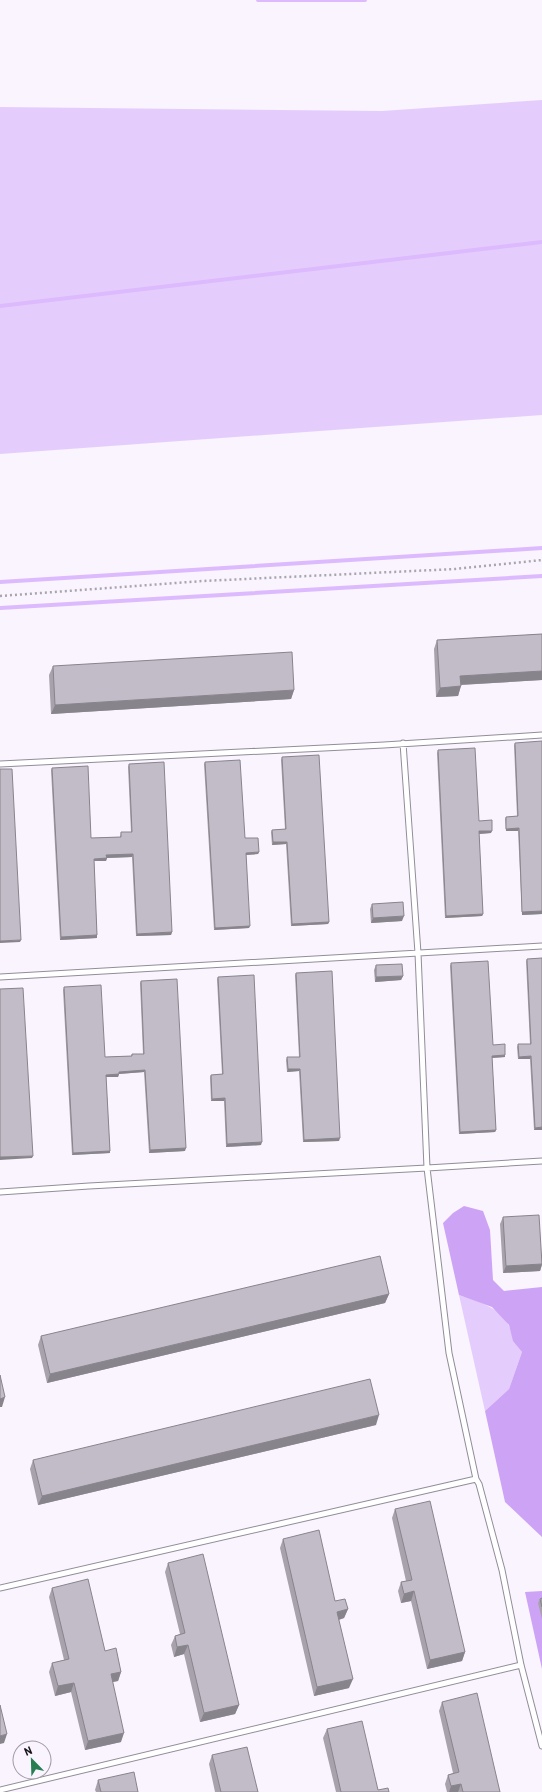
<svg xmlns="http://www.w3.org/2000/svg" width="542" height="1792" viewBox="0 0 542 1792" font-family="Barlow,sans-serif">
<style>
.green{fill:#e4cdfc}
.forest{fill:#cda3f6}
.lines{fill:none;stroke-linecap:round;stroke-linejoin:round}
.stream{stroke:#dcbafd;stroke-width:4}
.service-casing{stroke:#928d98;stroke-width:7}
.path{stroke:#a9a5ad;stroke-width:2.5;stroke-dasharray:2 3;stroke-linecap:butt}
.service{stroke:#fff;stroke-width:5}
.wall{fill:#a7a2ac}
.shaded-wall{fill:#88848c}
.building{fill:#c2bcc8;stroke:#88848c}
</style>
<rect width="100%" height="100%" fill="#f9f4fe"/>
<path class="green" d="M542 100V415L0 454V107L382 111Z
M459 1295C477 1301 500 1307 509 1326 514 1338 513 1340 522 1352L509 1389 485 1411Z"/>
<path class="forest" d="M464 1206 483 1211 490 1230 493 1280 504 1291 542 1287V1537L505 1502 485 1411 509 1389 522 1352 513 1341 509 1325 492 1307 459 1295 443 1223 453 1213Z
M542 1591V1669L525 1592Z"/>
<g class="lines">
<path class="stream" d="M258 0H365
M0 306 542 242
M0 582 542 548
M0 608 542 576"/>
<g class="service-casing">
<path id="service" d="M403 743 418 953 427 1168 542 1161
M0 764 384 745 542 735
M0 977 542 946
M0 1192 89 1186 427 1168 449 1353 476 1479 479 1484 502 1570 521 1665 542 1746
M0 1588 476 1479
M0 1790 521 1665"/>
</g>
<path class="path" d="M0 596 203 581 455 569 542 560"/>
<use href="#service" class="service"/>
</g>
<path class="wall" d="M542 634V680L461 685 458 696 436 697 434 649 437 640Z
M53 666 294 690 291 699 51 714 49 675Z
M515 743 542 914 522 915 518 831H506L505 819 506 817 517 816 514 745Z
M438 750 479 821 491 833 479 834 483 914 482 916 445 918 437 753Z
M282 757 329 922 328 924 291 926 286 844 272 845 271 832 272 830 285 829 281 760Z
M205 762 245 838 259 852 258 854 246 855 249 928 214 930 204 764Z
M129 764 172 932 171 935 136 936 132 857 107 858 106 861H94L97 938 60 940 51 770 52 768 91 838 120 837 121 832H131L128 767Z
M372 904 402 921 371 923 370 909Z
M527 959 542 1130H534L530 1059H518L517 1047 518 1044H530L526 961Z
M451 963 493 1045 505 1057 492 1058 496 1130 495 1132 459 1134 450 966Z
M376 965 403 976 401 980 375 982 374 970Z
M296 973 339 1141 303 1142 299 1071 287 1072 286 1060 287 1057H299L295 975Z
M218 977 261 1145 226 1147 224 1101H211L210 1077 211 1075 222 1074 217 979Z
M141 981 185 1151 149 1153 144 1072 119 1074 118 1077H106L110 1151V1153L72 1155 63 990 64 987 105 1057 131 1056 132 1054H143L140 983Z
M503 1217 542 1256V1265L540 1271 503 1273 500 1224Z
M389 1294 385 1303 47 1383 38 1345 41 1336Z
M376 1425 38 1505 30 1469 33 1460Z
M395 1509 465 1652 462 1661 427 1669 411 1601 401 1603 398 1591 401 1582 406 1581 392 1518Z
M283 1539 335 1601 348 1609 344 1618 339 1620 349 1688 314 1696 280 1548Z
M168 1563 239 1705 235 1714 200 1722 184 1654 174 1657 171 1645 175 1636 180 1634 165 1572Z
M52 1588 105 1651 121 1672 118 1681 112 1682 121 1742 85 1750 71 1692 55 1696 49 1672 52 1663 64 1660 49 1597Z
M542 1598V1619L538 1603 540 1599Z
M442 1702 500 1792H447L445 1784 448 1775 453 1773 439 1711Z
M327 1729 378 1790 389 1792H336L323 1738Z
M212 1755 258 1792H215L209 1764Z
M98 1780 138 1792H96L95 1790Z"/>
<path class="shaded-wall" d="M542 671V680L457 685 460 676Z
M461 686 458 696 436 697 440 688Z
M294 690 291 699 51 714 55 705Z
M519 828 518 831H506V829Z
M479 831H492L491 833 478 834Z
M273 842H287L286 844 272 845Z
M259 852 258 854 245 855 246 853Z
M133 854 132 857 106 858V855Z
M107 858 106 861H93L94 859Z
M542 911V914L522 915V912Z
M483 914 482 916 445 918 446 916Z
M404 916 402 921 371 923 373 918Z
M329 922 328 924 291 926 292 924Z
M250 926 249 928 214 930 215 928Z
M172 932 171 935 136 936 137 934Z
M97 935V938L60 940 61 937Z
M21 940 20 942 0 943V941Z
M403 976 401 980 375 982 376 977Z
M505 1055V1057L491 1058 492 1056Z
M531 1056 530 1059H518L519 1057Z
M288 1069H300L299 1071 287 1072Z
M145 1070 144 1072 118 1074 119 1072Z
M119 1074 118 1077H105L106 1075Z
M225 1098 224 1101H211L212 1099Z
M542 1127V1130H534L535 1128Z
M496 1130 495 1132 459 1134 460 1132Z
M340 1138 339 1141 303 1142 304 1140Z
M262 1142 261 1145 226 1147 227 1144Z
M186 1148 185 1151 149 1153 150 1150Z
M110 1151V1153L72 1155 73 1153Z
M33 1156 32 1158 0 1160V1157Z
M542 1264 540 1271 503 1273 506 1266Z
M389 1294 385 1303 47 1383 50 1374Z
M5 1397 2 1407H0V1399Z
M379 1415 376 1425 38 1505 42 1496Z
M414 1591 411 1601 401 1603 404 1594Z
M348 1609 344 1618 334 1621 337 1612Z
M188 1645 184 1654 174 1657 177 1647Z
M465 1652 462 1661 427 1669 430 1660Z
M121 1672 118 1681 107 1683 111 1674Z
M353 1679 349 1688 314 1696 317 1687Z
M74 1683 71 1692 55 1696 58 1686Z
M239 1705 235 1714 200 1722 204 1713Z
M124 1733 121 1742 85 1750 88 1741Z
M7 1734 4 1743 0 1744V1736Z
M461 1784 458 1792H449L451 1786Z"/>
<path class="building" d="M542 634V671L460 676 461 686 440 688 437 640Z
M292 652 294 690 55 705 53 666Z
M542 741V911L522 912 519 828 506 829V817L518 816 515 743Z
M475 748 479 821 492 820V831H479L483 914 446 916 438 750Z
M319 755 329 922 292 924 287 842H273L272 830 286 829 282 757Z
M240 760 245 838H258L259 852 246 853 250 926 215 928 205 762Z
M164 762 172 932 137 934 133 854 106 855 107 858 94 859 97 935 61 937 52 768 88 766 91 838 121 837V832H132L129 764Z
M0 769H12L21 940 0 941Z
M403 902 404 916 373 918 372 904Z
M542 958V1127L535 1128 531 1056 519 1057 518 1044H531L527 959Z
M488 961 493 1045 505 1044V1055L492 1056 496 1130 460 1132 451 963Z
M402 964 403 976 376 977V965Z
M332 971 340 1138 304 1140 300 1069H288L287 1057H300L296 973Z
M254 975 262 1142 227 1144 225 1098 212 1099 211 1075 223 1074 218 977Z
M177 979 186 1148 150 1150 145 1070 119 1072V1074L106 1075 110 1151 73 1153 64 987 101 985 105 1057 132 1056V1054H144L141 981Z
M23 988 33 1156 0 1157V989Z
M539 1215 542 1264 506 1266 503 1217Z
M380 1256 389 1294 50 1374 41 1336Z
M0 1375 5 1397 0 1399Z
M370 1379 379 1415 42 1496 33 1460Z
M430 1501 465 1652 430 1660 414 1591 404 1594 401 1582 412 1580 395 1509Z
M319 1530 335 1601 345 1599 348 1609 337 1612 353 1679 317 1687 283 1539Z
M203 1554 239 1705 204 1713 188 1645 177 1647 175 1636 185 1633 168 1563Z
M88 1579 105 1651 116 1648 121 1672 111 1674 124 1733 88 1741 74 1683 58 1686 52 1663 69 1659 52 1588Z
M542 1598V1607L540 1599Z
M477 1693 500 1792H463L461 1784 451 1786 448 1775 459 1772 442 1702Z
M0 1705 7 1734 0 1736Z
M362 1721 378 1790 388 1788 389 1792H341L327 1729Z
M247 1747 258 1792H221L212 1755Z
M134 1772 138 1792H101L98 1780Z"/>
<g transform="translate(32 1760) rotate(337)"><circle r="19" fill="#f9f4fe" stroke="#9f9aa2"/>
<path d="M0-3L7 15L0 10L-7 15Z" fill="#267e52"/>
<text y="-6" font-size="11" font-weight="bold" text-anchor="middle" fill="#171419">N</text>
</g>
</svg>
